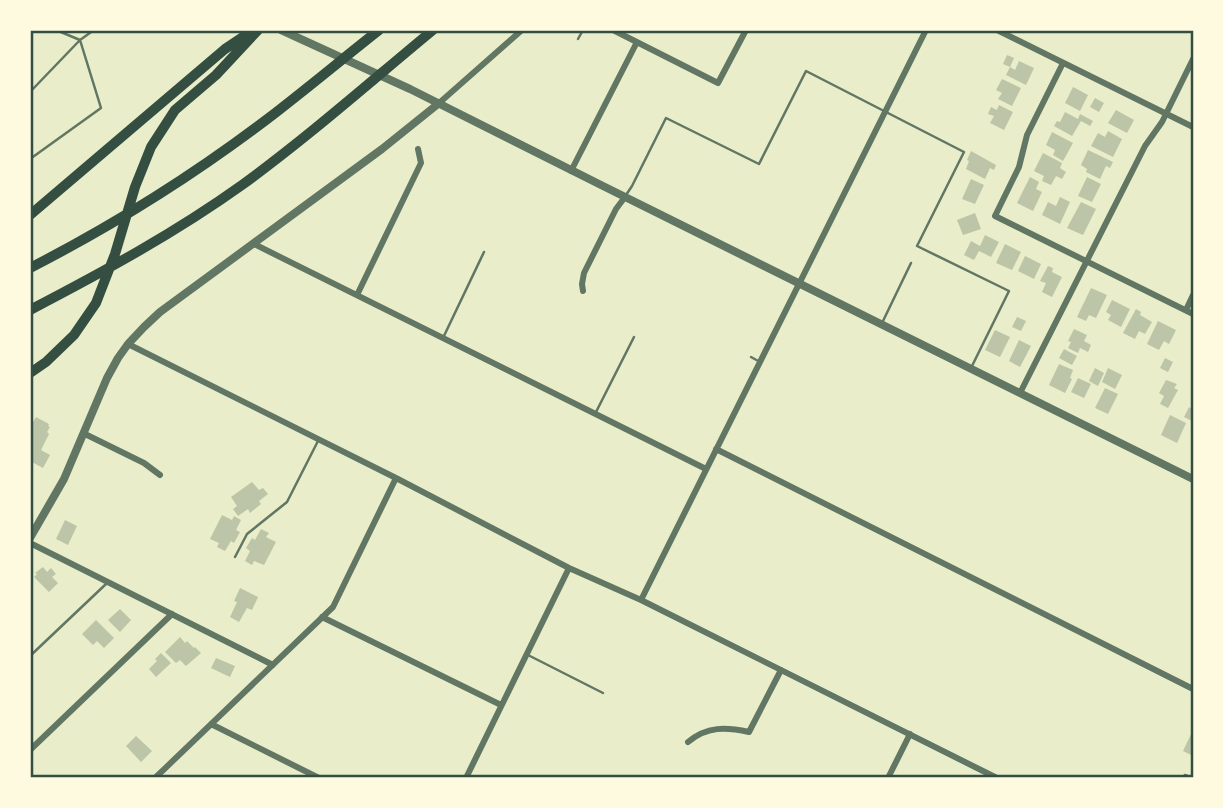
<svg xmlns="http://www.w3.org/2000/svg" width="1223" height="808" viewBox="0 0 1223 808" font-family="Ubuntu,sans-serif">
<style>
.building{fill:#bcc5a7}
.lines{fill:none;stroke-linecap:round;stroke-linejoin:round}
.service{stroke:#617663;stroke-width:2.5}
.minor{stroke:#617663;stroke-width:6}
.tertiary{stroke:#617663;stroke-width:8}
.motorway{stroke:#344e41;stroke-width:10}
.neatline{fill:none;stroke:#344e41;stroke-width:2.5}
</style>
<rect width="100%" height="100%" fill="#e9edc9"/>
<path class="building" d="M1007 55 1014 58 1010 67 1015 70 1019 61 1034 68 1026 85 1006 75 1010 67 1003 64Z
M1002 79 1021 88 1012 106 998 99 1002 93 996 90Z
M1073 87 1088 95 1080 111 1065 103Z
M1095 98 1104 103 1099 112 1090 107Z
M999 105 1013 112 1004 130 990 123 994 116 988 114 991 107 997 110Z
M1116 110 1134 120 1127 133 1108 123Z
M1065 112 1078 119 1080 114 1093 121 1090 126 1081 121 1072 136 1054 126 1057 121 1060 122Z
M1108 131 1122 139 1113 157 1091 146 1098 133 1105 137Z
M1052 132 1073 143 1063 161 1053 155 1055 150 1046 145Z
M1088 150 1113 162 1110 168 1106 166 1100 179 1086 172 1087 169 1081 165Z
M971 151 996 165 994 170 990 168 985 179 966 169 969 161 967 160Z
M1043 153 1062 163 1060 168 1066 172 1062 179 1056 176 1051 185 1042 181 1044 176 1034 171Z
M1030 177 1039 182 1036 189 1042 192 1033 211 1017 203Z
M1087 177 1101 184 1092 202 1078 196Z
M971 179 984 185 975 204 962 199Z
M1060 197 1070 202 1060 224 1042 215 1048 202 1056 206Z
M1081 202 1096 209 1083 235 1067 228Z
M975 213 981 229 963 235 957 220Z
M985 235 999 242 991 257 979 251 974 260 964 255 971 241 980 246Z
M1005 244 1021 252 1012 270 996 263Z
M1025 256 1041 264 1034 279 1018 271Z
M1048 266 1053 268 1052 272 1062 277 1052 297 1042 292 1046 283 1040 281Z
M1091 288 1107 295 1096 318 1089 315 1086 321 1077 317Z
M1112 300 1130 309 1121 327 1108 320 1111 315 1106 312Z
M1136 309 1141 312 1140 315 1152 322 1145 334 1139 331 1135 339 1123 333Z
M1017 317 1026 321 1021 331 1012 327Z
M1158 321 1176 330 1169 344 1164 341 1159 350 1147 344Z
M1074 329 1087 335 1084 341 1091 345 1088 352 1080 348 1078 353 1068 348 1071 342 1068 341Z
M995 330 1010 337 1000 357 985 350Z
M1019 340 1031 346 1020 367 1009 361Z
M1064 349 1077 356 1072 365 1059 358Z
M1165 358 1173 362 1168 372 1160 368Z
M1059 364 1073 370 1070 378 1072 379 1065 393 1049 385Z
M1095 368 1104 373 1098 386 1089 381Z
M1108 368 1122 375 1115 389 1102 382Z
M1078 378 1091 384 1084 398 1071 392Z
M1166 380 1177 384 1174 388 1178 390 1168 408 1160 404 1164 396 1159 393Z
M1105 388 1118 394 1108 414 1095 408Z
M1189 407 1193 410 1192 421 1184 417Z
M1170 415 1186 423 1177 443 1161 435Z
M36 417 49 424 48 426 50 427 47 432 49 434 41 450 50 455 43 468 30 461V423L32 424Z
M252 482 259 490 263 488 268 494 259 501 261 504 250 513 248 509 238 516 233 509 237 506 231 497Z
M222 515 232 520 234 516 241 520 236 530 240 532 234 543 231 541 225 551 217 547 219 543 210 539Z
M65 520 77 526 68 545 56 539Z
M261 529 269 533 266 537 276 542 264 565 254 561 252 565 245 561 250 551 246 548 252 538 255 540Z
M43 567 47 572 51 568 56 574 52 577 58 583 49 592 34 577 37 574 35 573Z
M240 588 258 597 252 610 247 608 239 622 230 617 237 602 234 601Z
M120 609 131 620 120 632 108 620Z
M96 620 114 638 104 648 97 641 93 645 82 634Z
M180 637 185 643 187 641 194 648 195 647 201 653 186 666 180 660 176 663 165 652Z
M161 653 171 663 156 677 149 669 157 661 155 659Z
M216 658 235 666 230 677 211 668Z
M1193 730V756L1183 751Z
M136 736 152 751 141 762 126 746Z"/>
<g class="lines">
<path class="service" d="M56 30 80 40
M578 39 583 30
M30 92 80 40 94 30
M30 159 101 108 80 40
M626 195 632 186 666 118 759 164 806 71 964 152 917 246 1009 291 972 366
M883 321 911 263
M443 338 484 252
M751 357 760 362
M595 414 634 337
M235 557 247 534 287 502 319 439
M526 654 603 693
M30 656 106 584
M1183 778 1185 775 1192 778"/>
<path class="minor" d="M613 30 718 83 746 30
M997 30 1193 127
M1063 63 1027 135 1019 167 995 216 1193 314
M438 104 522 30
M571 171 637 42
M254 244 706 469
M583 291 582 284 584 273 616 209 625 197
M357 295 421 163 418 149
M1186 310 1193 295
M128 344 396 478 569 568 641 600 997 778
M1020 393 1145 146 1162 122 1193 59
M83 433 144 463 160 475
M716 449 1193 689
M30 543 273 665
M641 600 926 30
M322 617 501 705
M211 724 319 778
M688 742C707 726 726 727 749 732L781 670
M30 750 172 614
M155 778 333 607 396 478
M466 778 569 568
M888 778 910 734"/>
<path class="tertiary" d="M281 30 410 89 603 186 1193 479
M30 538 64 479 107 378 118 358 128 344 144 327 160 312 382 149 438 104"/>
<path class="motorway" d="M30 215 225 49 252 31
M30 268C112 226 192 176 266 120 304 91 341 60 379 30
M30 310C103 272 175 233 242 185 308 137 370 82 433 30
M30 373 46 362 74 335 96 303 115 254 135 187 151 147 175 110 216 75 258 30"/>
</g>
<rect width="1223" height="808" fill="none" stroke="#fefae0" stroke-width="63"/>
<rect x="32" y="32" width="1160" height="744" class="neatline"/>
</svg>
